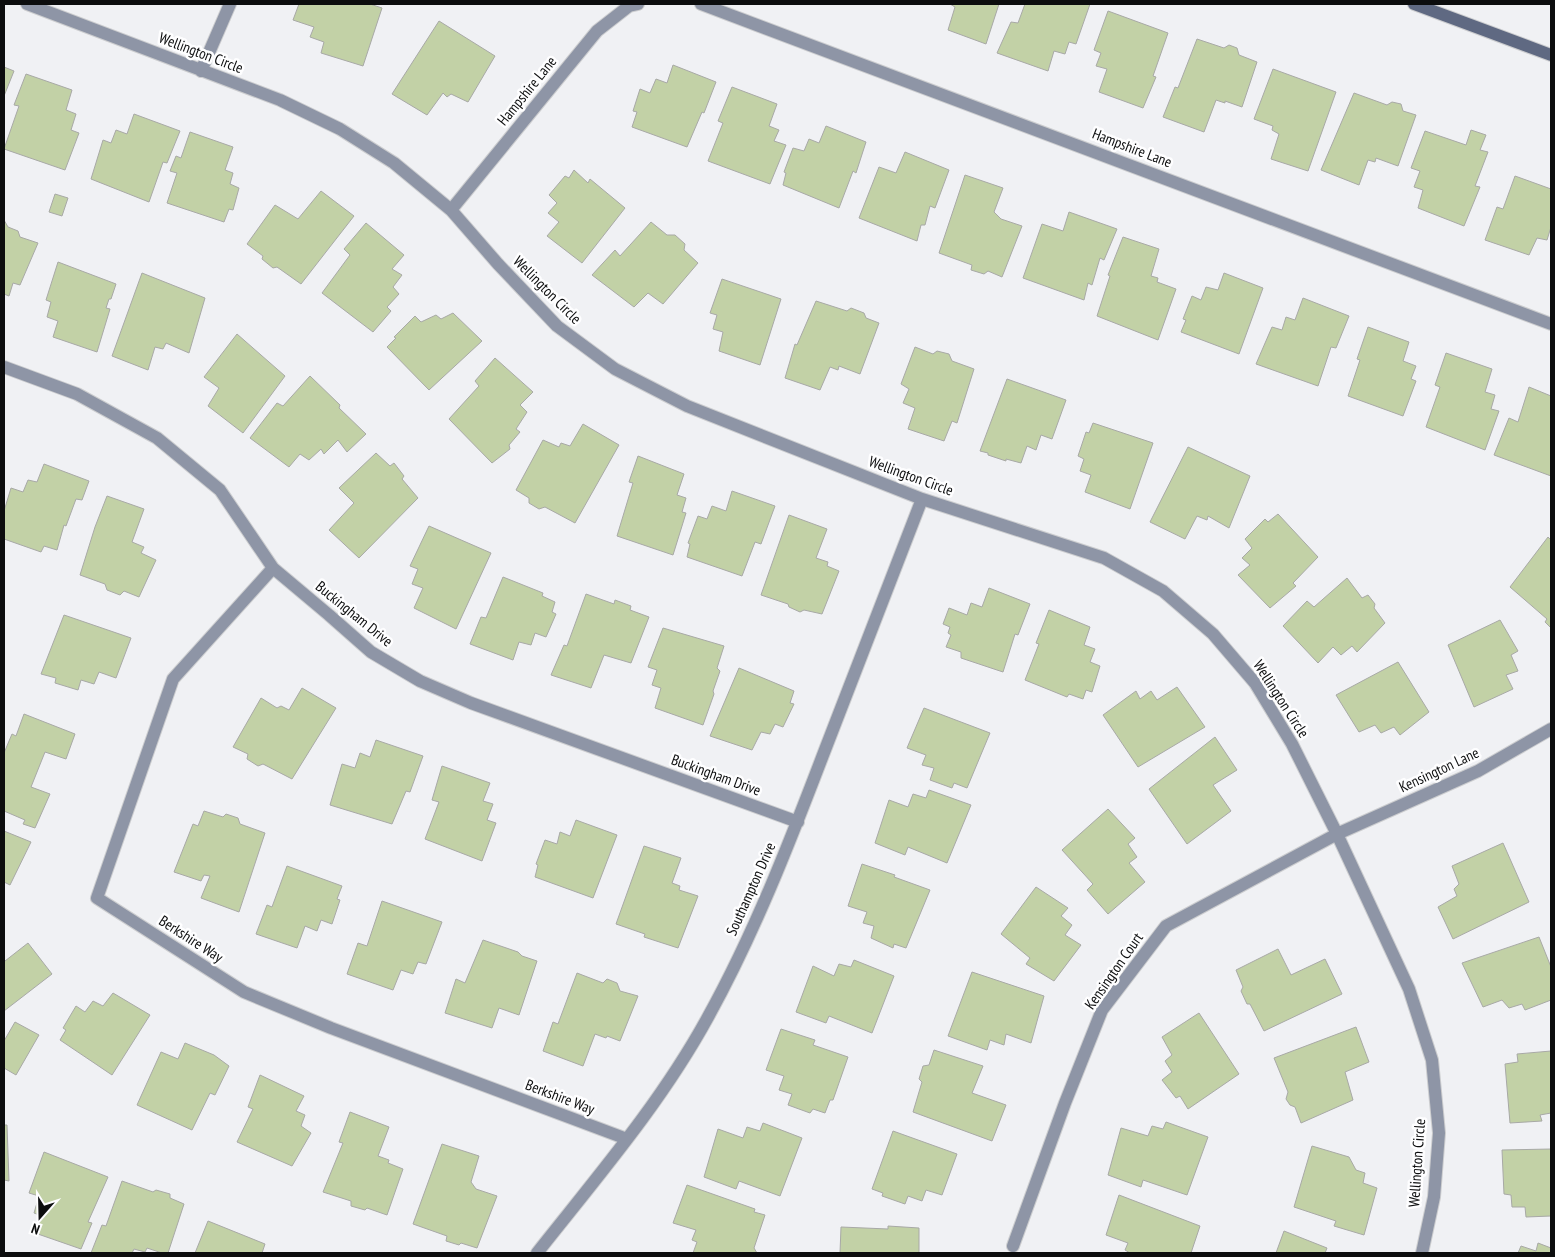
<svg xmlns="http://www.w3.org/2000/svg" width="1555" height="1257" viewBox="0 0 1555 1257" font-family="'PT Sans Narrow',sans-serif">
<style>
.building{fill:#c2d1a6;stroke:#a8a9a6}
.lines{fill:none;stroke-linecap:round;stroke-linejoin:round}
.minor-casing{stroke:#cccdcf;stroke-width:14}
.secondary-casing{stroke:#cccdcf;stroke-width:14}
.minor{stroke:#8e95a6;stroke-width:12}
.secondary{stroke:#5f6982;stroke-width:12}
.labels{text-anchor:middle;stroke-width:5;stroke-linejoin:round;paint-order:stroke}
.street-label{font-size:15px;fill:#0c0d0e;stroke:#fefeff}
</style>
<rect width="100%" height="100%" fill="#f0f1f4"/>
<path class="building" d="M299 4H370L382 8 363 66 321 53 324 42 310 37 314 27 293 20Z
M950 4H999L986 44 948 30 955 7Z
M1025 4H1090L1076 44 1069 42 1065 54 1054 51 1048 71 997 53 1011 22 1018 23Z
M1108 11 1168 33 1153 76 1156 77 1143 108 1099 92 1107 69 1096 66 1101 53 1094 50Z
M439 21 495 56 468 102 451 94 447 97 443 93 427 115 392 94Z
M1197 39 1224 48 1229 45 1237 48 1239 55 1257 62 1242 107 1225 101V103L1216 100 1204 132 1163 117 1175 87 1178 88Z
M673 65 716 82 704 113 702 112 687 147 632 127 637 112 633 111 640 89 650 93 656 79 667 83Z
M4 67 14 71 4 96Z
M1273 69 1336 92 1308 171 1271 159 1279 134 1272 130 1273 126 1254 119Z
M26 74 72 90 66 110 76 114 71 130 79 133 65 170 4 149 19 106 14 105Z
M732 87 777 104 769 126 779 130 774 141 786 145 770 184 708 161 723 123 718 121Z
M1354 93 1387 105 1392 102 1401 104 1403 111 1416 115 1398 166 1376 158 1375 162 1368 160 1359 185 1321 170Z
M134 114 180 131 167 163 163 162 149 202 91 179 103 140 111 143 116 130 127 134Z
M826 126 866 142 856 173 853 171 839 208 783 185 786 173 784 172 793 148 804 151 809 139 819 143Z
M1471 130 1486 135 1480 150 1488 152 1475 186 1480 187 1464 226 1418 208 1423 190 1414 187 1420 171 1411 168 1425 131 1466 145Z
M190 132 233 147 225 170 233 173 230 184 239 188 233 210 229 209 224 222 167 203 177 173 170 171 176 156 181 158Z
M905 152 949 170 935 208 930 206 925 225H921L917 241 859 218 879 167 896 173Z
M574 170 588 183 590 179 625 208 582 263 547 236 559 222 548 213 557 203 549 195 565 176 569 178Z
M965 175 1003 188 994 212 1001 219 1022 226 1002 277 988 271 984 274 971 270 972 265 939 253Z
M1515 176 1551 189V227L1547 240 1537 238 1529 255 1485 240 1497 207 1503 209Z
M321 191 354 216 301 284 277 267 273 268 262 259 263 256 247 244 275 205 298 219Z
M55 194 68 198 62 216 49 212Z
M1069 212 1117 229 1104 260 1100 258 1092 285 1088 283 1084 300 1023 278 1042 224 1063 231Z
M4 220 8 227 18 231 20 237 38 243 20 285 13 283 9 296 4 294Z
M651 222 667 235H675L685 244 684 250 698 263 663 304 648 293 634 307 592 275 615 250 620 256Z
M366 223 404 255 392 269 402 275 393 287 399 294 387 307 391 311 373 332 322 293 350 255 344 249Z
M1123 237 1159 249 1151 276 1158 278 1157 282 1176 289 1158 340 1097 316 1110 276 1108 275Z
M58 262 116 284 111 299H109L106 308 110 309 97 352 53 337 58 321 47 317 51 302 46 300Z
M142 273 205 298 189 353 166 343 163 349 155 347 148 370 112 356Z
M1224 273 1263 288 1239 354 1181 332 1186 320 1183 319 1192 296 1201 300 1206 287 1218 290Z
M722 279 781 299 760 365 719 351 723 332 713 329 717 315 710 313Z
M1303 298 1349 316 1336 348 1331 347 1318 386 1256 364 1272 327 1282 330 1286 317 1295 320Z
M816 301 847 311 851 308 864 313 866 318 879 323 860 374 839 366 838 370 830 367 820 390 785 378 795 344 797 345Z
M453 313 482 341 429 390 387 347 396 338 394 337 415 316 421 322 436 315 441 319Z
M1368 327 1409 342 1403 361 1416 366 1411 379 1416 381 1403 416 1348 396 1360 360 1357 359Z
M237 334 285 376 243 433 208 406 219 388 204 377Z
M915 347 933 354 937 351 949 354 952 361 974 369 957 423 952 421 944 441 908 429 915 408 903 403 909 389 901 384Z
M1446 353 1492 369 1485 392 1495 395 1491 409 1499 411 1485 450 1426 427 1440 387 1435 385Z
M495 358 533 392 520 405 527 412 516 429 520 432 509 445 510 449 492 463 449 419 479 386 475 381Z
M310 376 340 405 339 408 366 434 347 452 338 440 324 454 321 449 309 460 300 454 289 467 250 438 277 403 283 406Z
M1007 379 1066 400 1052 439 1041 435 1036 450 1027 446 1021 463 1006 459V461L988 455V453L980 451Z
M1529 387 1551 396V476L1494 455 1509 418 1518 422Z
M1093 423 1153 443 1130 509 1085 492 1091 475 1080 471 1084 459 1078 456 1086 432 1089 433Z
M583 424 619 445 575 523 545 507 539 509 529 503V498L516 490 543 440 559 447 561 443 570 446Z
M1188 447 1250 476 1229 528 1208 516 1207 520 1197 516 1185 539 1150 522Z
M376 453 390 466 394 463 404 476 402 479 418 498 359 558 329 530 354 503 339 488Z
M638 456 684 474 677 495 686 498 682 512 686 513 673 555 617 536 633 483 629 482Z
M44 464 89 481 82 500 76 499 66 526 64 525 57 550 44 546 41 552 4 539V511L11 488 23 492 28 480 37 482Z
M732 491 775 506 761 544 755 542 742 576 687 557 690 544 688 543 698 516 707 519 712 506 726 511Z
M107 496 144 509 132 542 144 547 141 553 156 560 139 597 124 591 120 595 107 590 105 584 80 575 95 527Z
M1278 514 1318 557 1293 583 1296 586 1270 608 1238 575 1250 565 1242 558 1252 548 1245 539 1265 519 1268 522Z
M789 515 827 529 816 558 828 562 827 566 839 571 822 614 804 610 800 612 789 607 788 604 761 595Z
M429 526 491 553 456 629 414 608 423 588 412 584 418 569 410 566Z
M1548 537 1551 540V628L1545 622 1547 619 1510 587Z
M503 577 543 593 542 596 555 602 552 612 556 614 546 637 535 633 531 645 519 642 513 660 470 644 481 617 486 618Z
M1347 578 1362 598 1368 595 1375 604 1374 608 1385 623 1357 652 1352 646 1341 655 1333 647 1318 663 1283 626 1307 601 1314 607Z
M989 588 1030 604 1018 635 1015 634 1003 672 961 658V652L946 647 951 635 948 633 950 627 943 624 949 608 967 615 971 603 982 607Z
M586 594 614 604 615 600 631 606 630 610 649 617 631 663 604 655 591 688 551 675 564 645 567 646Z
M1049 610 1090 627 1084 645 1095 649 1090 662 1100 666 1092 692 1086 690 1083 699 1069 694 1067 697 1025 680 1039 644 1036 643Z
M64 615 131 638 116 678 99 672 94 684 81 680 78 690 55 683 56 678 41 674Z
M1500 620 1518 651 1511 655 1518 671 1506 675 1513 689 1474 707 1448 645Z
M663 628 724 646 717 668 720 671 713 691 714 694 703 725 655 708 661 688 652 685 657 670 648 667Z
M1398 662 1429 712 1400 735 1394 727 1381 733 1375 725 1359 732 1336 695Z
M739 668 794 691 790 703 794 704 783 727 775 724 770 734 761 732 752 750 710 736Z
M1177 687 1205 727 1138 767 1103 715 1136 691 1140 699 1151 691 1157 700Z
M302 688 336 708 292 779 263 764 258 766 247 759 248 754 233 747 261 698 277 708 281 706 289 710Z
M924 708 990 733 967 788 954 783 952 788 930 780 934 768 922 765 926 755 907 748Z
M24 714 75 734 66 759 45 752 31 787 50 794 35 828 23 824 25 820 4 811V753L12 734 16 736Z
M1215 737 1237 770 1213 785 1231 811 1187 844 1149 789Z
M376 740 423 756 410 792 406 791 392 824 330 805 342 764 355 768 360 753 370 757Z
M442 766 490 783 483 801 493 804 487 820 496 823 482 861 425 839 439 802 432 800Z
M929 790 971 805 947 863 908 847 905 855 875 843 889 800 908 807 913 794 926 798Z
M1108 809 1135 838 1128 844 1137 857 1129 863 1145 882 1108 914 1087 890 1093 884 1062 850Z
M204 811 223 817 226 814 238 818 240 824 265 833 239 912 201 898 210 876 204 875 201 881 174 872 193 824 198 826Z
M576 820 617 835 593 898 535 877 538 865 536 864 545 840 557 844 560 832 570 836Z
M4 831 31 842 10 885 4 882Z
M1503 843 1529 902 1453 939 1438 907 1457 896 1454 889 1459 884 1452 866Z
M644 846 681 858 672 883 680 886 679 890 698 896 678 948 644 937 645 934 616 924Z
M862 864 895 875 894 877 930 890 906 948 894 944 893 948 871 938 874 926 863 923 867 912 848 906Z
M287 866 342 886 337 899 340 900 332 924 321 920 317 931 305 926 297 948 256 934 267 905 272 907Z
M1036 887 1068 908 1061 916 1072 925 1065 935 1081 945 1054 981 1026 964 1030 958 1001 934Z
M382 901 442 922 426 964 418 962 413 974 401 970 393 990 347 974 358 943 367 946Z
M1539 937 1551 967V1000L1525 1010 1522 1004 1509 1008 1502 1000 1483 1007 1462 963Z
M483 940 518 952 522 956 537 961 519 1015 499 1008 492 1028 445 1013 456 979 465 983Z
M28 943 52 974 4 1011V959L5 961Z
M1278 949 1291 975 1325 959 1342 994 1264 1031 1250 1004H1247L1241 991 1243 987 1236 970Z
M854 960 894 976 872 1033 829 1016 826 1023 796 1012 813 966 834 976 839 964 851 967Z
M972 972 1044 996 1031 1043 1006 1034 1004 1045 990 1040 987 1050 948 1036Z
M577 973 603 983 607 979 617 983 620 991 638 996 620 1041 607 1036 606 1038 595 1034 583 1066 543 1051 553 1022 558 1024Z
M113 993 150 1015 112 1075 60 1040 66 1030 63 1028 76 1006 85 1012 93 1001 103 1006Z
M1199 1013 1239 1074 1188 1109 1180 1096 1176 1098 1162 1080 1172 1072 1165 1061 1172 1055 1162 1037Z
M15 1022 39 1035 16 1075 4 1068V1041Z
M1356 1027 1369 1062 1345 1072 1353 1100 1301 1123 1295 1107 1290 1105 1286 1099 1288 1092 1274 1058Z
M781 1029 815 1040 813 1045 848 1057 833 1100H830L825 1113 813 1109 810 1113 788 1105 792 1094 779 1090 784 1076 766 1070Z
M185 1043 214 1055 229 1066 215 1095 210 1093 192 1130 137 1105 161 1052 178 1059Z
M934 1050 983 1066 972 1093 1006 1105 992 1141 913 1112 922 1082 919 1079 923 1066 929 1065Z
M1551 1051V1113L1540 1115 1542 1121 1510 1123 1505 1064 1518 1062 1517 1054Z
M260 1075 304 1096 296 1111 305 1115 301 1126 311 1133 292 1166 237 1142 253 1109 248 1107Z
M350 1112 389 1127 378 1156 389 1160 388 1163 403 1169 387 1215 367 1208 365 1210 351 1206V1201L323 1192 343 1143 339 1142Z
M1166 1122 1208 1137 1187 1195 1143 1180 1141 1187 1108 1175 1121 1128 1148 1136 1152 1126 1163 1129Z
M763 1123 802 1138 780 1196 739 1181 736 1189 704 1177 718 1129 743 1138 747 1127 760 1131Z
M4 1125H7L9 1181 4 1180Z
M893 1131 957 1154 942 1195 926 1190 922 1201 908 1196 905 1204 882 1196 883 1193 872 1189Z
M442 1144 479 1156 471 1182 476 1189 497 1196 477 1248 461 1243 459 1245 446 1241 447 1236 413 1224Z
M1312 1146 1349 1157 1356 1170 1365 1173 1363 1183 1377 1188 1364 1235 1334 1226 1336 1221 1294 1207Z
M1551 1149V1216L1526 1217 1525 1207H1512L1511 1195 1504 1194 1502 1150Z
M44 1152 108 1177 88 1222 92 1223 81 1249 35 1233 42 1216 34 1213 39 1196 29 1193Z
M122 1181 153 1192 156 1190 170 1194V1198L184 1204 168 1253H162L147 1248 145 1252 134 1249 132 1253H91L102 1225 106 1226Z
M687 1185 755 1209 754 1212 765 1215 754 1248 757 1253H693L697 1242 692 1240 696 1230 673 1223Z
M1119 1195 1200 1226 1191 1253H1130L1125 1250 1128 1243 1106 1235Z
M208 1221 265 1244 262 1253H195Z
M888 1226 919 1228V1253H840L841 1227 888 1229Z
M1284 1231 1327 1248 1325 1253H1276Z
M1538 1243 1551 1248V1253H1518L1521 1246 1536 1251Z"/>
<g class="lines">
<g class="minor-casing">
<path id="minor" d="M27 4 280 100 340 129 394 163 451 210 498 264 557 326 615 369 687 406 922 499 1104 558 1163 591 1213 634 1255 683 1292 744 1337 834 1409 989 1432 1060 1439 1133 1434 1197 1422 1253
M701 4 1551 324
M201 71 230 4
M451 210 597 31 629 6 638 4
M4 367 77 394 157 438 220 490 273 568 329 615 371 652 420 681 471 703 798 822
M273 568 173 679 97 898 244 992 331 1028 627 1139
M1013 1246 1065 1103 1102 1010 1166 926 1337 834 1478 771 1551 729
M537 1253C597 1177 661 1103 708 1017 754 934 789 844 823 755 856 670 889 585 922 499"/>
</g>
<g class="secondary-casing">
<path id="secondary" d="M1414 4 1551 55"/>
</g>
<use href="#minor" class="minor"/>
<use href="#secondary" class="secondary"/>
</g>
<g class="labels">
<g class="street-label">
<text transform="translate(201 53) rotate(21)" y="5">Wellington Circle</text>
<text transform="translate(527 91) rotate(-51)" y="5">Hampshire Lane</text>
<text transform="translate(1132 148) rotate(21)" y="5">Hampshire Lane</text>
<text transform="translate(547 290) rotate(45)" y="5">Wellington Circle</text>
<text transform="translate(911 476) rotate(20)" y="5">Wellington Circle</text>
<text transform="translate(354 614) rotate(39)" y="5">Buckingham Drive</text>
<text transform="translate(1281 699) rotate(57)" y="5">Wellington Circle</text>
<text transform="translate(1439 770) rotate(-25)" y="5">Kensington Lane</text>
<text transform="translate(716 775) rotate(20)" y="5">Buckingham Drive</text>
<text transform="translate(751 889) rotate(-66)" y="5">Southampton Drive</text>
<text transform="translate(191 939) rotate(33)" y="5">Berkshire Way</text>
<text transform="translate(1114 971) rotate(-55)" y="5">Kensington Court</text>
<text transform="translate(560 1097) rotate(21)" y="5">Berkshire Way</text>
<text transform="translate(1417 1163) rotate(-86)" y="5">Wellington Circle</text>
</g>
</g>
<rect width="1555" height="1257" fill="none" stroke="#0c0d0e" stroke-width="10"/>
<g transform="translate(40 1217) rotate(200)" stroke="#fefeff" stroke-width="4" paint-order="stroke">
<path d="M0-4L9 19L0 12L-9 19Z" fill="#0c0d0e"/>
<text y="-8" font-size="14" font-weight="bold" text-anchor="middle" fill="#0c0d0e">N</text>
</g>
</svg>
